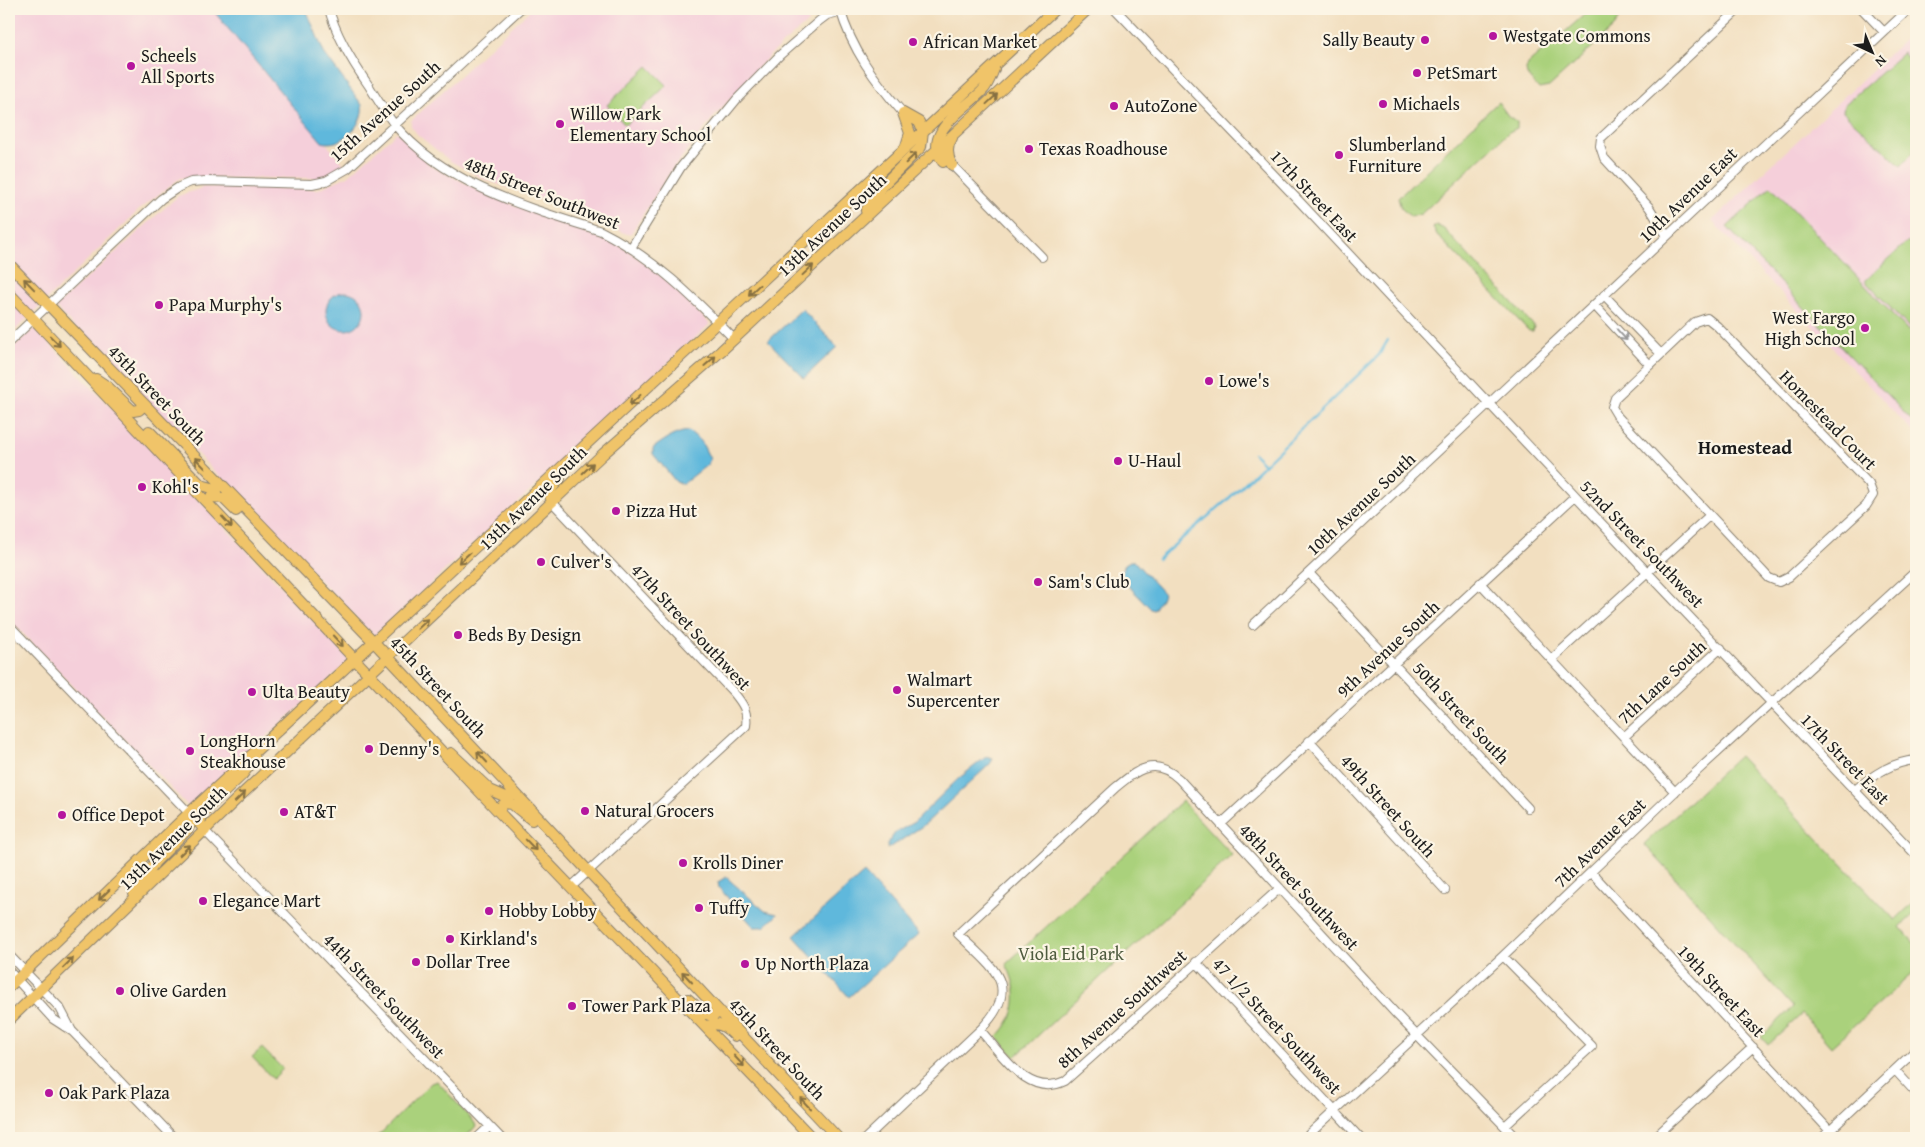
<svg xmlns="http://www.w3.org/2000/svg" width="1925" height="1147" viewBox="0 0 1925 1147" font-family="'Gentium Book Plus',serif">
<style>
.built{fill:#f5cfda}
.green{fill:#aad17c;stroke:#63764c}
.water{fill:#5fb8dc;stroke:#3e6a7c}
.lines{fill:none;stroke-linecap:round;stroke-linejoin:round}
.stream{stroke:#5fb8dc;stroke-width:2.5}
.minor-casing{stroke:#877e6e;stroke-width:10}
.major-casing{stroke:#877e6e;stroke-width:12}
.minor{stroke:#fff;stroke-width:8}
.major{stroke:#f0c469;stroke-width:10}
.oneway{stroke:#867042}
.oneway2{stroke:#999}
.poi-dot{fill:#b5179e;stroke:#fcf5e5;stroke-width:2}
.labels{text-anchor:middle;stroke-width:4.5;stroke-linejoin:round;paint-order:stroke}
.poi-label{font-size:18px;fill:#1c1c1c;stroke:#fcf5e5;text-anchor:start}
.street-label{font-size:18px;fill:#1c1c1c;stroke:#fcf5e5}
.park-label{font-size:18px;fill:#4e5b3e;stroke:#fcf5e5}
.neighbourhood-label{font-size:19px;font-weight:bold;fill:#1c1c1c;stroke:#fcf5e5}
</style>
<rect width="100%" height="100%" fill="#fcf5e5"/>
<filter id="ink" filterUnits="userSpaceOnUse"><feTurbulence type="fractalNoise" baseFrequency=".02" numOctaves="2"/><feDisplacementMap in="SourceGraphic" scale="10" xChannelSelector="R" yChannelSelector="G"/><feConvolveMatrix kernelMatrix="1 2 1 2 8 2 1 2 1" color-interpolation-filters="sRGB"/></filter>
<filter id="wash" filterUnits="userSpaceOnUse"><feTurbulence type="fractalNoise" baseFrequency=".0096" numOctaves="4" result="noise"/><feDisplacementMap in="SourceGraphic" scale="20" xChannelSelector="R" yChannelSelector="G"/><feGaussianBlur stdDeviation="1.12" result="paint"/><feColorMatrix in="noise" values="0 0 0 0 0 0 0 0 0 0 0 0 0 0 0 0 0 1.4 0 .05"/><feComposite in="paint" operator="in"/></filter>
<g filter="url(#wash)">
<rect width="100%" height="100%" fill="#f2dfc0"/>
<path class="built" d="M9 9H214L345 166 321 178H180L141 208 9 336Z
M531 9H823L770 55 712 119 671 171 631 233 627 234 564 207 486 180 450 161 418 135 411 126V121Z
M1916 29V435L1712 221Z
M397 132 431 166 491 196 624 247 665 279 710 324 374 636 55 307 178 196 205 187 318 189 348 176Z
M35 328 351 660 189 807 9 619V351Z"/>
<path class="green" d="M1591 9H1629L1619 17 1615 26 1549 87 1539 89 1527 75 1526 70 1528 64Z
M1903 53 1916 68V149L1901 166 1843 112 1844 105Z
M648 66 667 85 625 125 607 105Z
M1498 102 1509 117 1517 121V128L1509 132 1421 214 1411 217 1401 208 1398 198Z
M1771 186 1916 339V420L1914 423 1727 227Z
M1436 225 1444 229 1534 326 1533 331H1529L1438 236 1433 228Z
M1908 241 1916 249V335L1865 281Z
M1739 756 1895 920 1916 900V912L1900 927 1916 945V970L1831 1047 1802 1014 1768 1045 1761 1037 1793 1007 1644 844Z
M1182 801 1232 855 1015 1057 997 1037C1019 1015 1020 991 1006 964Z
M262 1048 283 1069 273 1079 252 1057Z
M437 1081 474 1122 476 1126 465 1138H376L431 1083Z"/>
<path class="water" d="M212 9H306L324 53 362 105C365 124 342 148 322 142Z
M326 311a19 19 0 1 1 38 0a19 19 0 1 1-38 0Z
M802 309 837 347 804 378 768 341Z
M689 431 701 441 710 459 707 465 683 484 676 482 653 454V448C665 440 675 432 689 431Z
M1130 561H1134L1164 594 1154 610 1151 609 1120 577 1125 564Z
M986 757 993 759 990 764 924 825 888 849V843L895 833 914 822 958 779Z
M864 873 919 934 849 997 794 936Z
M726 877 765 911 777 914 776 916 764 927H754L719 888 718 882Z"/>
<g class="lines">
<path class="stream" d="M1254 454 1264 464
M1158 559 1226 501 1379 355 1388 340"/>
</g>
</g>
<g filter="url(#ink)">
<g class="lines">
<g class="minor-casing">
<path id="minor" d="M329 9C336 36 353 63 369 86 377 99 385 112 394 124 445 185 529 208 601 231 653 257 694 298 734 339
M840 9C852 50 875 81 903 113
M1115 9 1299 201 1648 573 1916 855
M1862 9 1884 32
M952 165 1042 257
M1667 236 1649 207 1604 158 1600 146 1601 138 1739 9
M631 248 681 167 737 99 780 55 819 21 827 15 851 9
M1604 295 1661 354
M1594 305 1650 365
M1707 318 1717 326 1869 484 1873 495 1866 506 1789 577 1779 582 1769 578 1618 417 1612 407 1615 398 1695 322Z
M9 342 161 199 179 187 191 182 206 181 312 184 326 181 347 169 520 9
M552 502 734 693C743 704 748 711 746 726L571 887
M1309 573 1528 808
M1480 583 1675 792
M9 625 189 813
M1253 625 1909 9
M1552 659 1709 516
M1624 737 1721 648
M1309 741 1445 890
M1855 790C1873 775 1892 762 1916 760
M1221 824 1575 496
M205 831 501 1138
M1591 872 1830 1131
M9 955 60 1008 72 1031
M1503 956 1592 1046 1505 1126
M1196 962 1360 1138
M9 971 53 1019 73 1032 174 1138
M980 1030C1002 1054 1028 1099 1065 1081L1280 888
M1895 1070 1916 1093
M477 1138 489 1127
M866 1138 980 1030C1024 986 993 968 958 934L1115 788C1137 770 1154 756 1179 779L1398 1016 1516 1138
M1305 1138 1503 956 1682 785 1916 571
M1654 1138 1753 1047
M1822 1138 1916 1050"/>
</g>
<g class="major-casing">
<path id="major" d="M903 113 910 133 906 146
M943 162C921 132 966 109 983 90 988 85 991 76 994 69
M952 165C947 156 946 147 952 138
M866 211 881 187 921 147 923 131 919 122 903 113
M9 264 373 641 838 1138
M9 293 497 810 812 1138
M96 379 108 387 133 411 139 410 144 405
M149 431 201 485 216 489 221 485
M207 501 211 497 223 498 236 511
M552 502 549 492 560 478
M451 753 490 790 506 797 515 793
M497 810 505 803 512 804 532 820
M205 831 200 824 202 813 242 775 255 758
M134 893 155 862 188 829 191 822 189 813
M9 987 189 813 1055 9
M688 999 704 1013 712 1016 721 1012
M9 1020 240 796 603 454 721 351 1088 9
M706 1026C718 1021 726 1027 735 1036"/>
</g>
<use href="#minor" class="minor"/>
<use href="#major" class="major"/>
</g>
<defs><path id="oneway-shaft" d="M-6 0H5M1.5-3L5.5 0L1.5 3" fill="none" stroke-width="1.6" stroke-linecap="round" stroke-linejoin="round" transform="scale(1.25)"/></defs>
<g class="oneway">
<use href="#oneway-shaft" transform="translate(992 99) rotate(-43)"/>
<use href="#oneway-shaft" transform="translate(911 158) rotate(-44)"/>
<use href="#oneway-shaft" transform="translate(808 270) rotate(-43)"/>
<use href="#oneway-shaft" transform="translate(29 284) rotate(-134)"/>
<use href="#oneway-shaft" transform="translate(754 290) rotate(137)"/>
<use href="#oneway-shaft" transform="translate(55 341) rotate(46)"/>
<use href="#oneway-shaft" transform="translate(710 361) rotate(-41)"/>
<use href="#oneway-shaft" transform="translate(635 400) rotate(137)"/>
<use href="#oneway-shaft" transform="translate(200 463) rotate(-134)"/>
<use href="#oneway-shaft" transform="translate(588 468) rotate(-44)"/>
<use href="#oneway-shaft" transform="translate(227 522) rotate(47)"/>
<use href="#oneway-shaft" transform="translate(464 558) rotate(138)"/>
<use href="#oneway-shaft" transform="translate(423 624) rotate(-43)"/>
<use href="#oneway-shaft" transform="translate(338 641) rotate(47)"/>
<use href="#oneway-shaft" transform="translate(482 757) rotate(-133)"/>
<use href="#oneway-shaft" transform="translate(240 797) rotate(-44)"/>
<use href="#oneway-shaft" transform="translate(531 845) rotate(46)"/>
<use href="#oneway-shaft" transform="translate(185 850) rotate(-44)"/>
<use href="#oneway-shaft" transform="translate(104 895) rotate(136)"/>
<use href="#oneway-shaft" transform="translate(68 963) rotate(-45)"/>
<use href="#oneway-shaft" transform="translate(687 977) rotate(-133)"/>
<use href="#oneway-shaft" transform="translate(739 1061) rotate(47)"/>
<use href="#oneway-shaft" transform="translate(805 1103) rotate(-133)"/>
</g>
<use class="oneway2" href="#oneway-shaft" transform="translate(1622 335) rotate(48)"/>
</g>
<g class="poi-dot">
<circle cx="1493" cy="36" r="5"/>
<circle cx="1425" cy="40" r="5"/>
<circle cx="913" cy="42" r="5"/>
<circle cx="131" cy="66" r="5"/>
<circle cx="1417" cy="73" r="5"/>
<circle cx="1383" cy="104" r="5"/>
<circle cx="1114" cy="106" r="5"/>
<circle cx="560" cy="124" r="5"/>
<circle cx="1029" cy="149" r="5"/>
<circle cx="1339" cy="155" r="5"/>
<circle cx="159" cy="305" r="5"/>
<circle cx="1865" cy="328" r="5"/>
<circle cx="1209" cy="381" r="5"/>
<circle cx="1118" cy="461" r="5"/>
<circle cx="142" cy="487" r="5"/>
<circle cx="616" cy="511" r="5"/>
<circle cx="541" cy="562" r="5"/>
<circle cx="1038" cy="582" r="5"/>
<circle cx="458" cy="635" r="5"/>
<circle cx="897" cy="690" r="5"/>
<circle cx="252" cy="692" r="5"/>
<circle cx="369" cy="749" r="5"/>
<circle cx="190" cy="751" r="5"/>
<circle cx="585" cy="811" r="5"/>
<circle cx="284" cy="812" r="5"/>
<circle cx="62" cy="815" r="5"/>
<circle cx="683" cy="863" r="5"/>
<circle cx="203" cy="901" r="5"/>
<circle cx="699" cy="908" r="5"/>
<circle cx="489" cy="911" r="5"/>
<circle cx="450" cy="939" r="5"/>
<circle cx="416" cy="962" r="5"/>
<circle cx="745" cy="964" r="5"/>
<circle cx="120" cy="991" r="5"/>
<circle cx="572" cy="1006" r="5"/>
<circle cx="49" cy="1093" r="5"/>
</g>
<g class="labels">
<g class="poi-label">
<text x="1503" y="42">Westgate Commons</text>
<text x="1415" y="46" text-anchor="end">Sally Beauty</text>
<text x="923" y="48">African Market</text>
<text x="141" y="62">Scheels<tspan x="141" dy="21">All Sports</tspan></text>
<text x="1427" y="79">PetSmart</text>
<text x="1393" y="110">Michaels</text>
<text x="1124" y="112">AutoZone</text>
<text x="570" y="120">Willow Park<tspan x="570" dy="21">Elementary School</tspan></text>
<text x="1349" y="151">Slumberland<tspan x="1349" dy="21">Furniture</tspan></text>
<text x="1039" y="155">Texas Roadhouse</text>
<text x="169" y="311">Papa Murphy's</text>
<text x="1855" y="324" text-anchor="end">West Fargo<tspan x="1855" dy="21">High School</tspan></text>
<text x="1219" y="387">Lowe's</text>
<text x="1128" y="467">U-Haul</text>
<text x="152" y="493">Kohl's</text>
<text x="626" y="517">Pizza Hut</text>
<text x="551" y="568">Culver's</text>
<text x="1048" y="588">Sam's Club</text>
<text x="468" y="641">Beds By Design</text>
<text x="907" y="686">Walmart<tspan x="907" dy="21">Supercenter</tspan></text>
<text x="262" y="698">Ulta Beauty</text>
<text x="200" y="747">LongHorn<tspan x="200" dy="21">Steakhouse</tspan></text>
<text x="379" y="755">Denny's</text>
<text x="595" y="817">Natural Grocers</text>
<text x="294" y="818">AT&amp;T</text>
<text x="72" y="821">Office Depot</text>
<text x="693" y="869">Krolls Diner</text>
<text x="213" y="907">Elegance Mart</text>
<text x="709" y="914">Tuffy</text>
<text x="499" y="917">Hobby Lobby</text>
<text x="460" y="945">Kirkland's</text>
<text x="426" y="968">Dollar Tree</text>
<text x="755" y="970">Up North Plaza</text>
<text x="130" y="997">Olive Garden</text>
<text x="582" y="1012">Tower Park Plaza</text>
<text x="59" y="1099">Oak Park Plaza</text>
</g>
<g class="street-label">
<text transform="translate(385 111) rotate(-42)" y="6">15th Avenue South</text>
<text transform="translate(542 193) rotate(22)" y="6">48th Street Southwest</text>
<text transform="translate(1688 195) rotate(-44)" y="6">10th Avenue East</text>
<text transform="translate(1314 196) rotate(47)" y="6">17th Street East</text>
<text transform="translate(832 225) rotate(-43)" y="6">13th Avenue South</text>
<text transform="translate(157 395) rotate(46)" y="6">45th Street South</text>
<text transform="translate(1828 420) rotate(46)" y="6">Homestead Court</text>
<text transform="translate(533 498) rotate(-44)" y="6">13th Avenue South</text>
<text transform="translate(1361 504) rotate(-43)" y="6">10th Avenue South</text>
<text transform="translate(1642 544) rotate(46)" y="6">52nd Street Southwest</text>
<text transform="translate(691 627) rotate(47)" y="6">47th Street Southwest</text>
<text transform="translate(1388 649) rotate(-43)" y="6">9th Avenue South</text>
<text transform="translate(1662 682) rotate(-43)" y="6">7th Lane South</text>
<text transform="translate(438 687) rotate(47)" y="6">45th Street South</text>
<text transform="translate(1461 713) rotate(47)" y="6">50th Street South</text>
<text transform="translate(1845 759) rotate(46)" y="6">17th Street East</text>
<text transform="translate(1388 806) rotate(48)" y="6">49th Street South</text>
<text transform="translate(173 838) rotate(-44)" y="6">13th Avenue South</text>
<text transform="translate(1600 843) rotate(-44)" y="6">7th Avenue East</text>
<text transform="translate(1299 887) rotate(47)" y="6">48th Street Southwest</text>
<text transform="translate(1721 991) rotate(47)" y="6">19th Street East</text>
<text transform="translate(384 996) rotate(46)" y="6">44th Street Southwest</text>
<text transform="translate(1122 1009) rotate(-42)" y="6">8th Avenue Southwest</text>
<text transform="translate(1277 1026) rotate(47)" y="6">47 1/2 Street Southwest</text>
<text transform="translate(777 1049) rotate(47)" y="6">45th Street South</text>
</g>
<g class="park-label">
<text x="1071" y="960">Viola Eid Park</text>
</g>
<g class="neighbourhood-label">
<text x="1745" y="454">Homestead</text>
</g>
</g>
<rect width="1925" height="1147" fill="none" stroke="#fcf5e5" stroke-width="30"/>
<g transform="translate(1872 52) rotate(136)" stroke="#fcf5e5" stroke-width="4" paint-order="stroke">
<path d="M0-4L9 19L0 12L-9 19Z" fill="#1c1c1c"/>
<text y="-8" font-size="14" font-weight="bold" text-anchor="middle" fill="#1c1c1c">N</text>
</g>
</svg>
